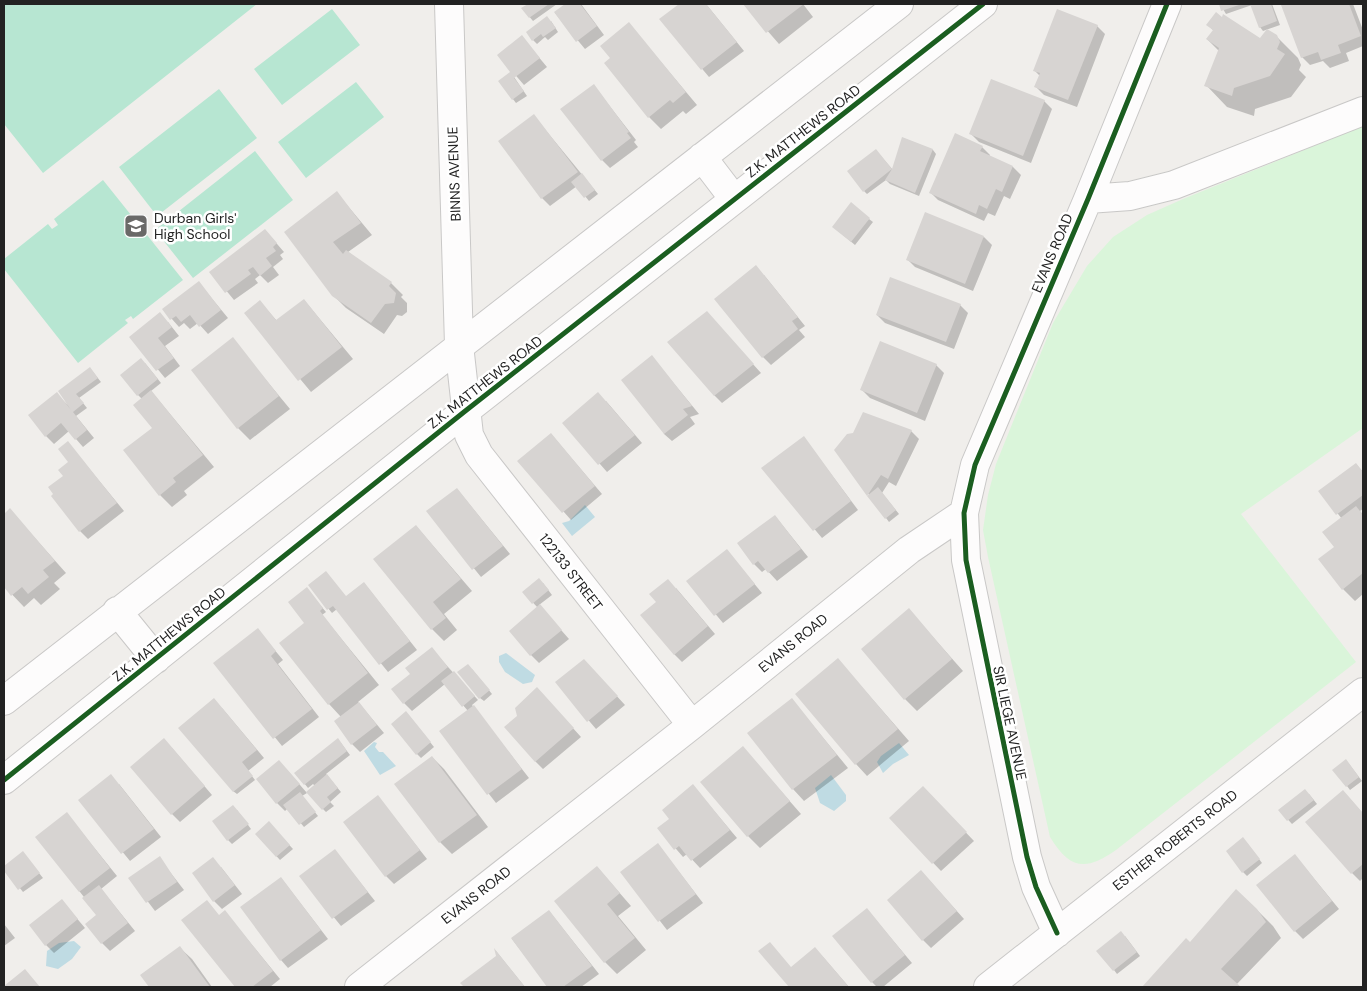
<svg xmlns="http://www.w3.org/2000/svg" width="1367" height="991" viewBox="0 0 1367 991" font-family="'DM Sans',sans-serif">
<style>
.park{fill:#daf5da}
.pitch{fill:#b7e6d2}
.water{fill:#bfdbe3}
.shadow{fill:#0003}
.building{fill:#d7d4d2}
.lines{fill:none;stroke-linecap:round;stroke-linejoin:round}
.minor-casing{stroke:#c9c8c7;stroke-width:30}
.minor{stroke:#fdfcfc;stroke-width:28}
.cycleway-casing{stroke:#fff;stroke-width:8}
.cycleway{stroke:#1b5e20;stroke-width:5}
.labels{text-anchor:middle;stroke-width:5;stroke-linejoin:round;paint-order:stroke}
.street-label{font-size:14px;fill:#222;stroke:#fff}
.poi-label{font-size:14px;fill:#222;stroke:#fff;text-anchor:start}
</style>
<rect width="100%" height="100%" fill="#f0eeeb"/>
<path class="park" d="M1363 126V428L1241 514 1356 662 1116 850C1086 871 1070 870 1050 837L988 557 983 530 988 495 996 464 1053 323 1087 266 1113 237 1147 215 1183 199Z"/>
<path class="pitch" d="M4 4H257L43 173 4 124Z
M332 9 360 45 282 105 254 69Z
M356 82 384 117 306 178 278 142Z
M219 89 257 138 157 216 119 167Z
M255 151 293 200 193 278 155 230Z
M103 180 183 280 133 319 131 316 125 320 128 323 78 363 4 269V259L48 224 52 229 58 225 54 219Z"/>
<path class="water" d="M585 505 595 517 572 536 562 523 569 521Z
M506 653 535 675 532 682 523 684 505 672 499 662V656Z
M374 742 377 743 375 747 379 752H383L396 766 380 775 364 751Z
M899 743 909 755 893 764 883 773 877 762 881 756Z
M831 775 846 795V801L834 811 820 803 815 788Z
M74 941 81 947 72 959 58 969 46 966 47 951 59 943Z"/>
<path class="shadow" d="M530 4H557L533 21 523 9Z
M567 4H581L604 35 585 49 555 13Z
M681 4H706L744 51 709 77 661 20Z
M744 4H803L813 17 779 44Z
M1220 4H1272L1280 25 1263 31 1260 27 1252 5 1226 14Z
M1288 4H1353L1363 30V46L1346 53 1349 61 1330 68 1323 61 1310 65 1302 57 1283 6Z
M551 21 558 32 548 40 545 37 537 44 533 40Z
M629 24 697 105 686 114 683 111 661 129 649 117 611 58Z
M1208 25 1260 40 1276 36 1298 58 1301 65 1299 70 1306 77 1291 97 1255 109 1254 116 1227 107 1206 85 1219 51 1207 39 1214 31Z
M1097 26 1105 34 1077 107 1044 95 1036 87 1040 76 1034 70Z
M522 37 547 67 524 85 498 55Z
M514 77 527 96 516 103 499 81Z
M594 86 636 140 634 142 638 147 610 168 602 160Z
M1044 101 1052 109 1031 163 979 142 971 134Z
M534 116 598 194 589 201 577 186 550 206 542 198Z
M903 138 933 150 936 154 919 196 890 184 886 180 867 194 864 191 879 154 893 170Z
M982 147 990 155 989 157 1013 167 1021 175 1010 199 1004 196 995 216 988 213 984 221 938 200 930 192Z
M337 193 372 235 348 252 391 283 403 295 401 297 407 303V312L402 316 397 315 384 334 346 308 333 295 286 232Z
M869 219 873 222 855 245 837 230Z
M265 230 284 252 280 255 283 259 273 267 279 275 268 283 260 275 255 279 258 283 234 300 211 272Z
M984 237 992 245 973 291 915 267 907 259Z
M764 275 805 326 799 330 805 337 771 365 763 357Z
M199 283 228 318 208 334 198 323 190 329 184 323 179 327 164 310Z
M304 300 353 359 311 392 245 313 260 302 277 321Z
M960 305 968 313 954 349 885 323 877 315Z
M714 321 761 373 722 403 714 395Z
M168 322 179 336 165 346 180 366 165 378 131 337Z
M232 339 290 409 250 440 238 428Z
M881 343 936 365 944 373 925 421 870 398 862 390Z
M652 357 699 414 690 417 695 424 672 441 664 434Z
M145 363 161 383 151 391 214 467 184 491 187 495 172 507 160 495 154 428 142 399 138 395Z
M93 372 101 382 79 398 87 408 76 416 94 438 83 447 69 431 54 444 46 436 56 394 68 405 60 391Z
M606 401 642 443 607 472 564 423Z
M911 431 919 439 896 486 889 482 882 493 899 514 889 522 836 450Z
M551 434 602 494 571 520 519 461Z
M804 438 858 510 822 538 763 468Z
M68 443 124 511 88 539 80 531 65 476 69 462Z
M1356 464 1363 472V509L1360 511 1363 515V594L1355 601 1343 589 1335 547 1342 519 1320 491Z
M457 489 510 554 481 577 428 512Z
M10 510 66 573 54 583 60 589 41 605 34 598 24 607 4 586V516Z
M775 516 808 557 777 581 766 569 762 572 754 564Z
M416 526 472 591 444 614 457 630 444 641 432 629Z
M727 551 762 593 723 623 688 581Z
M364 583 417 650 388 672 337 609 332 613 310 586 346 597Z
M543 583 552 595 539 605 569 639 539 663 531 655 538 608 524 593Z
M676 588 715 634 682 662 674 654Z
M310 593 326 612 322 615 379 685 358 702 384 733 360 752 352 744 341 717 329 704 306 623Z
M909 610 963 671 917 711 905 699Z
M258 630 283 660 278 664 319 717 282 746 215 663Z
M439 657 478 700 472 705 529 778 496 803 440 731 468 711 445 684 412 711 404 703Z
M838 660 909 741 867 776 856 764Z
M472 669 492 694 484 701 480 698Z
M592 669 625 705 596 729 556 682Z
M544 696 581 737 543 769 535 761 519 717Z
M792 700 848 768 804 801 793 789Z
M222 708 264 758 248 771 255 780 237 794 233 791Z
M410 717 434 747 421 758 417 754Z
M341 743 350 755 326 774 341 792 330 802 334 806 326 812 323 809 315 786 313 784 308 788 296 773Z
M172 748 212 795 180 822 172 814Z
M743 748 801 814 760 848 748 836Z
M432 757 444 769 488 827 452 854 440 842Z
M1349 764 1362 781 1350 790 1347 786Z
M287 770 307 793 302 796 318 816 304 827 288 808 285 811 277 803Z
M119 784 161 837 130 861 80 800Z
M693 786 737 838 700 868 687 854 683 857 659 829 671 819Z
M1309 794 1317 804 1292 824 1280 811Z
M931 796 974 841 941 871 890 818Z
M378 797 427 859 394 884 386 876Z
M1351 800 1363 814V878L1360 881 1352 873Z
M237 810 251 829 232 844 228 840Z
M67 814 117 876 101 889 135 931 110 951 102 943 98 915 37 837Z
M269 823 293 849 280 860 256 834Z
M1247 843 1262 863 1247 876 1243 872Z
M658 845 703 903 667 930 622 872Z
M335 851 375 901 341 926 301 877Z
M23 853 43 878 23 892 4 868Z
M159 858 184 890 155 911 130 878Z
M1302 864 1339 909 1303 939 1295 931Z
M221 867 242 894 222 909 214 901Z
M597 867 631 906 618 916 646 950 617 974 605 962Z
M281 878 328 939 288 968 281 960Z
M929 880 964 919 931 948 923 940Z
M69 909 85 928 54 953 46 945Z
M1256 909 1273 926 1281 938 1236 985 1239 987H1144L1186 940 1190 943Z
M549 911 599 974 581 987H549L512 939Z
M225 912 280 979 270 987H236L194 934Z
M874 918 912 963 883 987H877L872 982Z
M4 924 15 938 4 946Z
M1125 936 1140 956 1117 974 1114 970Z
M180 948 192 959 212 987H150L141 975Z
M496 951 525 987H465L462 983 497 956Z
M760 951 792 968 823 957 849 987H790Z"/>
<path class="building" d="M528 4H549L529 18 521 8Z
M565 4H580L597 26 576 42 554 12Z
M679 4H706L737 42 701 70 659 19Z
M743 4H804L766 33Z
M1219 4H1242L1221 11Z
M1250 4H1271L1277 21 1259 28Z
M1284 4H1349L1361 36 1338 45 1341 53 1321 60 1318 52 1301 58 1281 5Z
M1057 9 1098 25 1068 100 1034 87 1040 73 1033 71Z
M1216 12 1222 17 1223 14 1260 38 1267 29 1277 35 1280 42 1277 49 1285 54 1270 76 1234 88 1232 96 1204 86 1219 48 1206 39 1213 30 1206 25Z
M547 16 556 28 543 37 541 34 532 41 526 32Z
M629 22 686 92 673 103 670 100 648 118 604 63 610 58 600 46Z
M522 35 540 58 514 78 524 91 512 100 498 81 510 72 497 55Z
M991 79 1045 100 1023 156 969 134Z
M594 84 629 132 627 133 631 138 601 161 560 109Z
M534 114 578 172 541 199 498 141Z
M955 133 983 146 980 151 1013 166 1002 192 996 189 987 209 979 205 976 214 929 193Z
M902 137 933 149 915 193 885 180 892 169Z
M876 149 892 169 863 192 847 171Z
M582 173 595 190 584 198 571 182Z
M337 191 361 223 333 242 343 254 346 250 392 282 389 286 396 293 394 303 385 304 371 323 332 296 284 232Z
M851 202 870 218 851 242 832 227Z
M925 212 984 236 965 284 906 260Z
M265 229 277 243 273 247 276 251 266 258 272 266 260 276 253 267 248 270 251 274 225 293 209 272Z
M756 265 798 317 792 321 798 329 762 358 714 299Z
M890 277 961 304 946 342 876 315Z
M199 281 221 310 199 327 190 315 181 322 176 316 170 320 162 309Z
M304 299 342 347 298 381 244 313 260 300 276 320Z
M707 311 754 364 714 396 667 342Z
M160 312 172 327 158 338 174 358 156 371 129 337Z
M233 337 279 396 237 429 191 370Z
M880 341 937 364 917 413 860 390Z
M652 355 692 406 683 409 688 415 664 434 621 380Z
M141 358 158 379 137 396 120 375Z
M90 367 98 378 76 394 84 403 73 412 87 430 75 440 61 423 45 437 28 415 57 392 71 410 58 391Z
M151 390 203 455 173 478 176 482 159 496 123 450 152 428 133 405Z
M598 392 635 435 598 465 562 423Z
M863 412 912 430 888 479 881 475 867 496 834 450 847 434 853 433Z
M551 433 595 486 562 513 517 461Z
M804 436 851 501 813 531 761 468Z
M68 441 117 503 79 532 51 496 53 494 48 487 63 476 58 470 68 462 58 449Z
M1356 463 1363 472V495L1336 515 1318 491Z
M878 487 896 510 885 519 867 496Z
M457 488 503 546 472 570 426 511Z
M1356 506 1363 515V573L1342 590 1318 559 1334 547 1322 532Z
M10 508 55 561 43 570 49 577 28 594 22 587 11 596 4 587V514Z
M775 515 801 549 768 573 758 561 753 565 737 543Z
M416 525 461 579 433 602 446 618 431 630 373 559Z
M727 549 755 584 714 616 686 581Z
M326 571 346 596 364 582 410 641 379 665 333 606 327 610 308 585Z
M539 578 549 590 532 604 522 592Z
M668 579 708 626 674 655 640 615 656 602 649 594Z
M307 587 323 608 320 611 368 673 328 705 279 643 304 623 288 602Z
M540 604 562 630 530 656 509 631Z
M909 608 952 659 904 700 861 649Z
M258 628 276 651 271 656 312 709 273 739 213 663Z
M432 647 448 667 403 704 391 689 410 674 405 668Z
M838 658 898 729 855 765 795 694Z
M584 659 618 696 587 722 555 682Z
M468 664 490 690 479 699 457 672Z
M454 671 475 696 462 707 441 681Z
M537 687 574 728 535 762 504 727 517 716 515 708Z
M214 698 257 750 242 762 253 776 233 792 178 728Z
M792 698 837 755 792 790 747 733Z
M359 702 377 725 351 745 334 721Z
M474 705 522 769 487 795 439 731Z
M406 711 431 742 416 755 391 724Z
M164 738 205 786 171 815 130 767Z
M338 738 347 751 304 785 294 773Z
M743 746 790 801 747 837 700 782Z
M432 756 477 815 439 843 394 784Z
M1346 759 1359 777 1346 787 1332 770Z
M279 760 300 784 276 804 256 779Z
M111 774 154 829 121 854 78 800Z
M327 774 338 788 327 797 331 802 322 810 306 792Z
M693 784 730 830 691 861 679 846 674 850 657 828 669 819 662 810Z
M923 786 967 832 932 864 889 818Z
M1305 789 1314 800 1287 821 1278 810Z
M1343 790 1363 813V864L1351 874 1305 822Z
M300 792 316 812 299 825 283 805Z
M378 795 420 850 385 877 343 822Z
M233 805 249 824 227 841 212 821Z
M67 812 110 868 79 892 35 837Z
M269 821 290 845 276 857 255 834Z
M1243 837 1260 859 1242 873 1226 851Z
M658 843 696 894 658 922 620 872Z
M335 849 368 892 332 919 299 876Z
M23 851 40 873 18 890 4 871V866Z
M1295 854 1332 901 1294 932 1256 885Z
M160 856 177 882 146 903 128 878Z
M213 857 235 885 213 902 192 873Z
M597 866 620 893 607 904 635 938 604 963 554 901Z
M921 870 957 911 922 941 887 900Z
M281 877 321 930 280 961 240 907Z
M99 885 128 923 101 944 85 924 96 915 82 898Z
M1236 889 1257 909 1266 922 1221 969 1241 987H1142L1186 938 1190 942Z
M62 899 78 919 45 946 29 925Z
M207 900 219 915 225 910 273 971 252 987H235L181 920Z
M867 908 905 955 871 983 832 936Z
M549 910 592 966 563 987H547L511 938Z
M1121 931 1137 952 1113 971 1096 951Z
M770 942 791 967 815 947 849 987H789L758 951Z
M180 946 210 987H149L140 975Z
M494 948 525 987H464L460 983 496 956Z
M25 969 40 987H4V986Z"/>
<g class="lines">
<g class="minor-casing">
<path id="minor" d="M449 4 459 345 469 435 479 455 692 725
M702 157 734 199
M1088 199 1130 196 1174 185 1363 111
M117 611 156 659
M4 701 899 4
M4 780 464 412 983 4
M1057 933 1036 887 1027 857 966 560 964 513 975 465 1088 199 1167 4
M359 987 692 725 909 550 964 513
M988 987 1363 692"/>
</g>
<use href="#minor" class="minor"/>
<g class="cycleway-casing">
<path id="cycleway" d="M4 780 464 412 983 4
M1057 933 1036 887 1027 857 966 560 964 513 975 465 1088 199 1167 4"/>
</g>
<use href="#cycleway" class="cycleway"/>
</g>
<defs>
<g id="university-square" transform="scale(1.25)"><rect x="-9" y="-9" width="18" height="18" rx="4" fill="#6a6968" stroke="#fff"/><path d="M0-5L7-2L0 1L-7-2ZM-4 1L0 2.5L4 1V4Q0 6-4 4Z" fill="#fff"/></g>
</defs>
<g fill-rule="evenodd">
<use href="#university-square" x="136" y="226"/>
</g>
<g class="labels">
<g class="street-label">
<text transform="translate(803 131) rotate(-38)" y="5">Z.K. MATTHEWS ROAD</text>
<text transform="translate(454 174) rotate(-92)" y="5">BINNS AVENUE</text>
<text transform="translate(1052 253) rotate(-67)" y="5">EVANS ROAD</text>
<text transform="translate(485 382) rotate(-38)" y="5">Z.K. MATTHEWS ROAD</text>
<text transform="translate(571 572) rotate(52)" y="5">122133 STREET</text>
<text transform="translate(169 634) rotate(-39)" y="5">Z.K. MATTHEWS ROAD</text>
<text transform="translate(793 643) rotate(-39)" y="5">EVANS ROAD</text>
<text transform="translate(1010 723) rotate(78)" y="5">SIR LIEGE AVENUE</text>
<text transform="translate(1175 840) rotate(-38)" y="5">ESTHER ROBERTS ROAD</text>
<text transform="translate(476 895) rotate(-38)" y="5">EVANS ROAD</text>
</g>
<g class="poi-label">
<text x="154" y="223">Durban Girls'<tspan x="154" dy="16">High School</tspan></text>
</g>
</g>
<rect width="1367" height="991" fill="none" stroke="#222222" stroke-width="10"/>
</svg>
